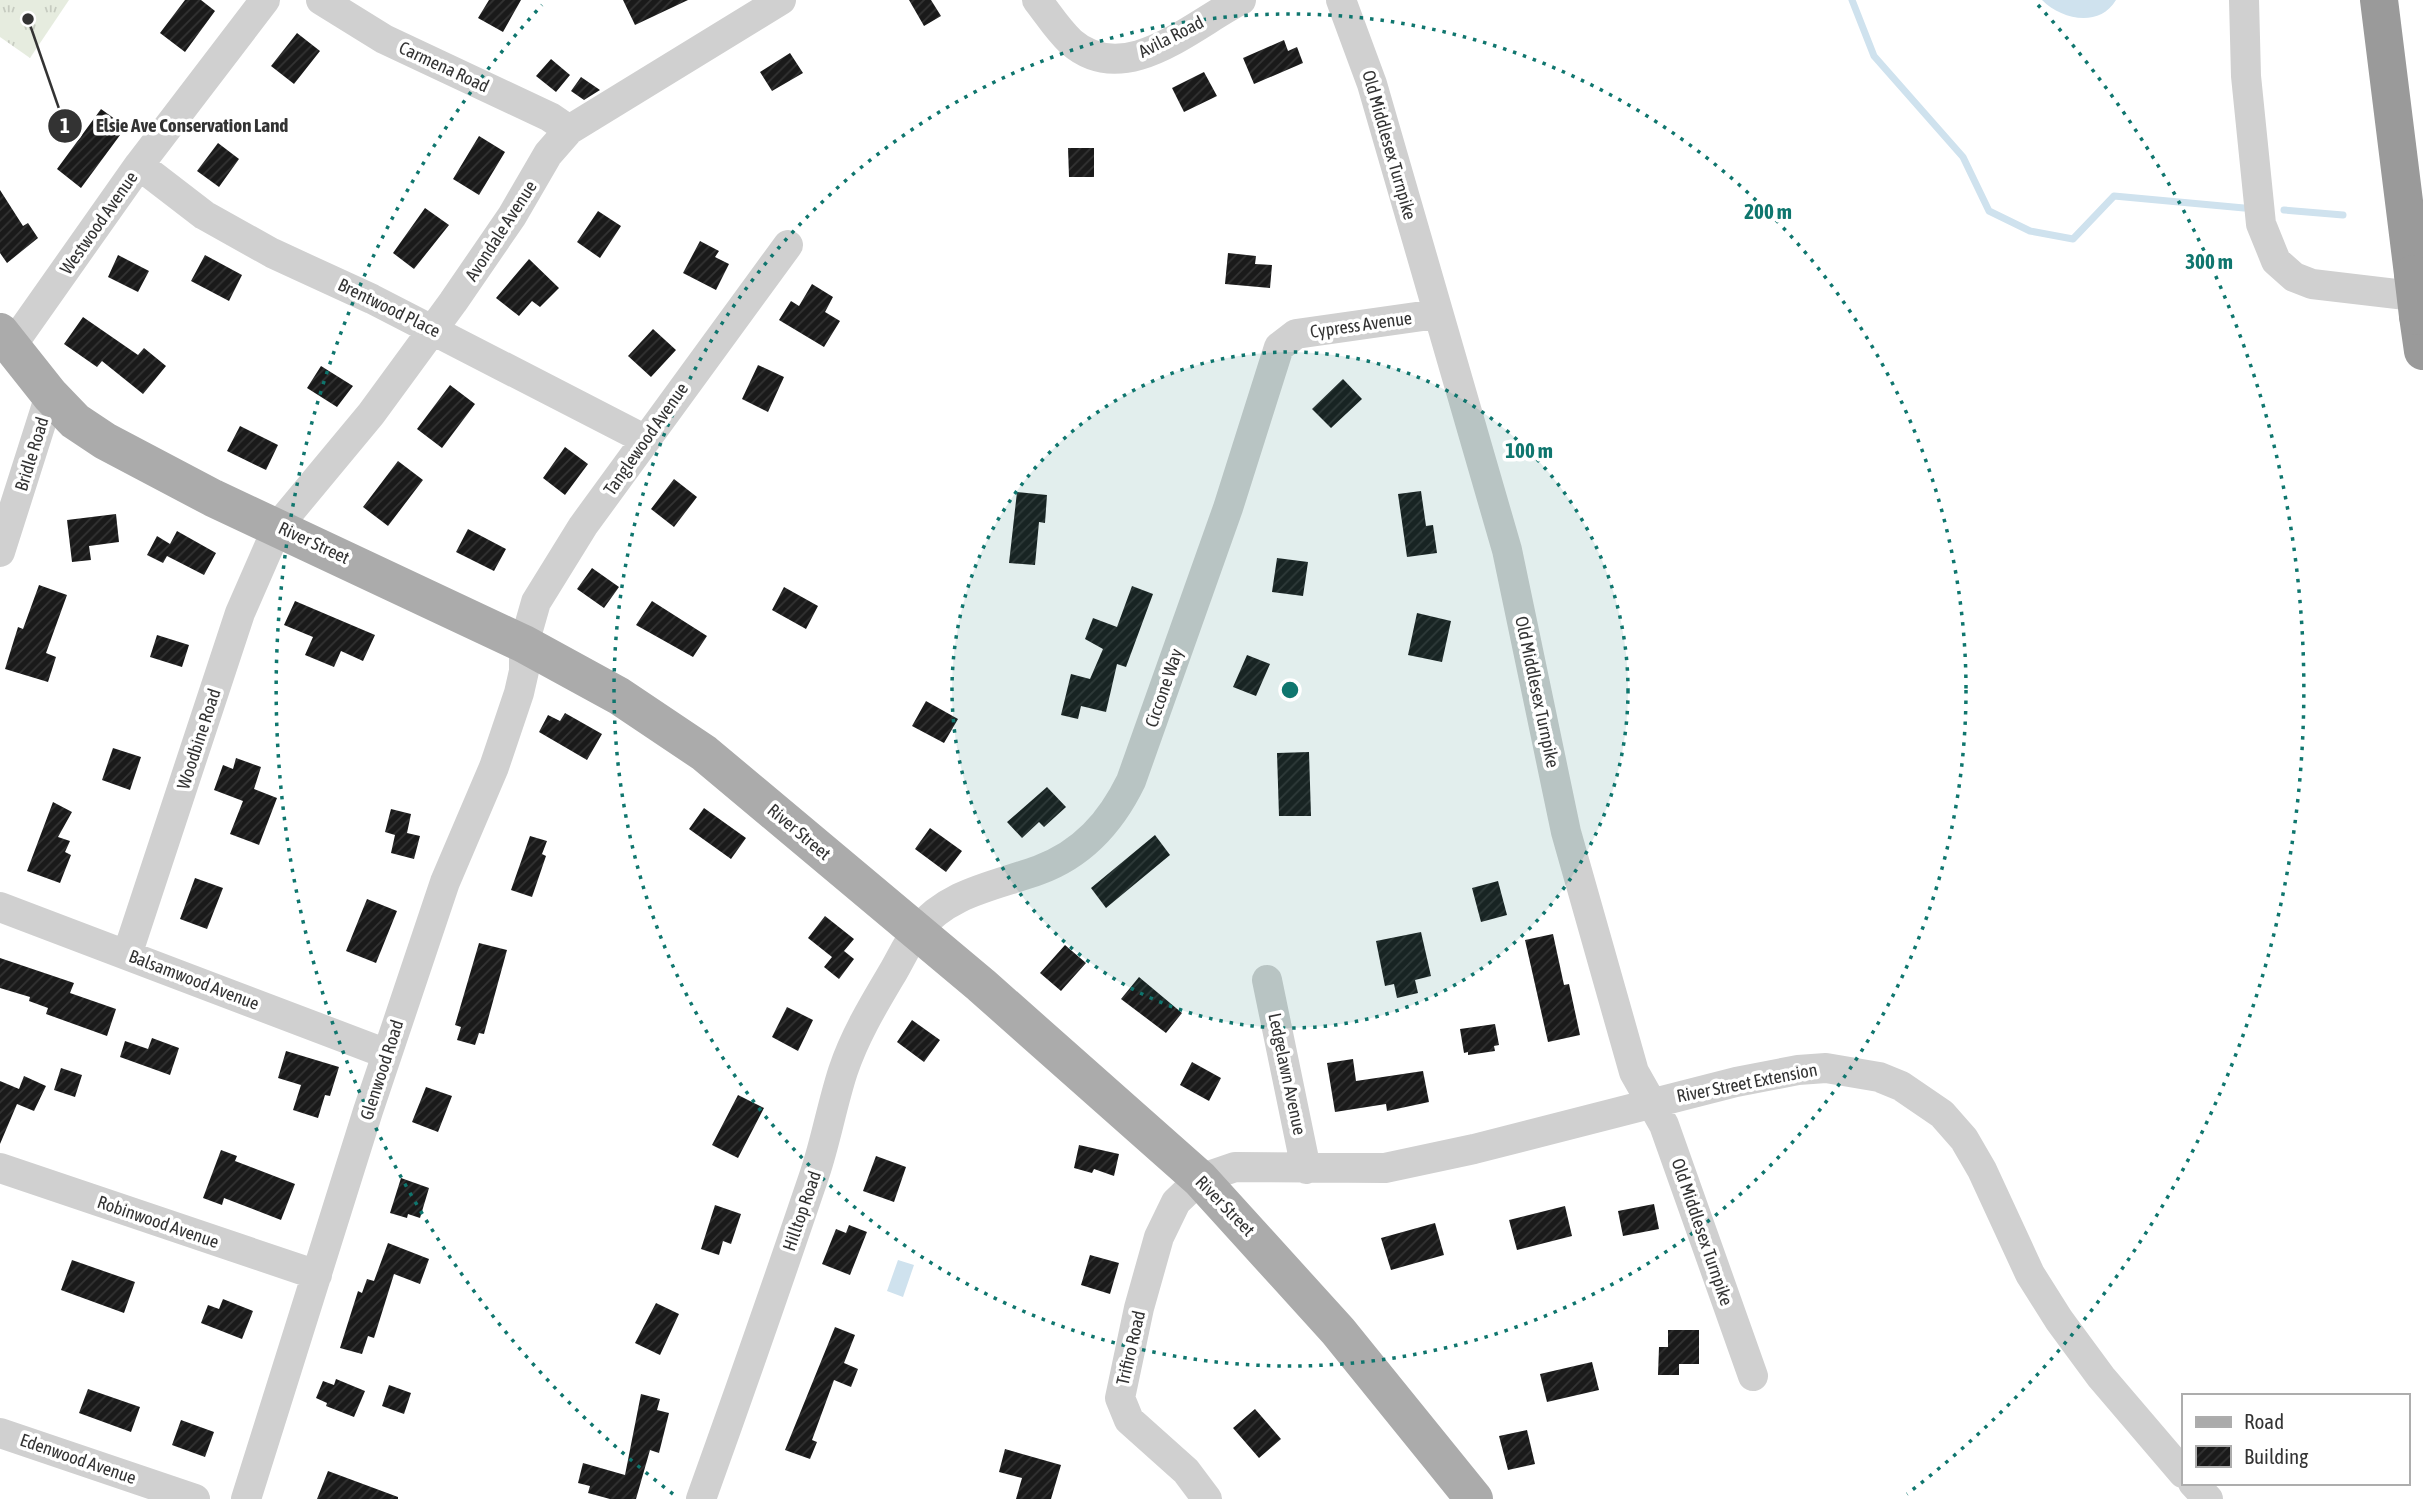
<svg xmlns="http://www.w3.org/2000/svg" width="2423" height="1499" viewBox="0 0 2423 1499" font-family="'Asap Condensed',sans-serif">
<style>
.grass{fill:url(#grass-tufts)}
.water{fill:#cfe2ee}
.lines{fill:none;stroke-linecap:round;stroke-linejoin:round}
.stream{stroke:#cfe2ee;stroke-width:7}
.building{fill:url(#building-hatch)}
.minor{stroke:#d0d0d0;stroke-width:30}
.major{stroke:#ababab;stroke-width:38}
.highway{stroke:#9a9a9a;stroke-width:38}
.highway-bridge{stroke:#9a9a9a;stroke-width:38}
.ring{fill:none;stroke:#0f766e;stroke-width:3.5;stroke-dasharray:3.5 7}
.labels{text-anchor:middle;stroke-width:7;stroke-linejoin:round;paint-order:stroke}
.street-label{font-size:18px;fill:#333;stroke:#fff}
.centre{fill:#0f766e;stroke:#fff;stroke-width:3.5}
.ring-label{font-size:21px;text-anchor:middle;font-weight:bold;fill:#0f766e;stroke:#fff;stroke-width:7;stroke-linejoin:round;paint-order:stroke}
.leader{fill:none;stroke:#333;stroke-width:2.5}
.callout-dot{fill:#333;stroke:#fff;stroke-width:2.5}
.mark-label{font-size:21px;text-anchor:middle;font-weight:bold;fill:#fff}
.callout-label{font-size:19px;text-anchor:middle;font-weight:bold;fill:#333;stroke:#fff;stroke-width:7;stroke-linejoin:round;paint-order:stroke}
</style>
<defs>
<pattern id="grass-tufts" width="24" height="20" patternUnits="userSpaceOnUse" patternTransform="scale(1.75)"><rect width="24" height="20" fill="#e6ecdf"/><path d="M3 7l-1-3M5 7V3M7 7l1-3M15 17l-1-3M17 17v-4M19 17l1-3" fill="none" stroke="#c6cbc0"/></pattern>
<pattern id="building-hatch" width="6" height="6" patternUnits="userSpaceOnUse" patternTransform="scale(1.75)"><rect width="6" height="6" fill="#1a1a1a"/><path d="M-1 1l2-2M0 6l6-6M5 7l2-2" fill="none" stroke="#333"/></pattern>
</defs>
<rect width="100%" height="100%" fill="#fff"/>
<path class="grass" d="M0 0H69L30 58 0 37Z"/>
<path class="water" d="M2042 0H2116C2099 28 2062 20 2042 0Z
M898 1260 914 1265 903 1297 887 1291Z"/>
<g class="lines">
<path class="stream" d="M1852 0 1874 56 1963 157 1989 211 2030 231 2073 239 2114 196 2244 208
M2284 210 2343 215"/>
</g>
<path class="building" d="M185 0H201L215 11 185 52 160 33Z
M489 0H521L503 32 478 18Z
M623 0H688L635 25Z
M909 0H931L941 16 924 26Z
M297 33 320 51 294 84 271 66Z
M1284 40 1288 51 1297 47 1303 63 1254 84 1243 58Z
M790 53 803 73 772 91 760 72Z
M551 59 570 75 556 92 536 76Z
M1204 72 1217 96 1184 112 1172 88Z
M581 77 600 90 584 100 571 91Z
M101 109 126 127 81 188 57 169Z
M479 136 505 152 479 195 453 179Z
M218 143 239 159 219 187 197 171Z
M1068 148H1094V177H1069Z
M0 190 23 226 28 223 38 238 7 263 0 253Z
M425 208 449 225 414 269 393 253Z
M598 211 621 226 600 258 577 242Z
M700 241 719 251 715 257 729 264 716 290 683 273Z
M1228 253 1256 256 1255 264 1272 265 1270 288 1225 284Z
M118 255 149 271 138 292 108 277Z
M205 255 242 275 229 301 191 281Z
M529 259 559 288 540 307 532 301 519 316 496 298Z
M812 284 833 297 825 312 840 321 824 347 779 320 791 301 799 306Z
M83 317 138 355 144 348 166 366 143 394 102 361 97 367 64 344Z
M653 329 676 350 651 377 628 356Z
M758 365 784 377 768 412 742 399Z
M321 366 353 386 337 407 307 388Z
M1343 379 1362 399 1331 428 1312 409Z
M450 385 475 404 442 448 417 429Z
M240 426 278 445 266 470 227 451Z
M565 447 588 464 565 495 543 478Z
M398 461 423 480 388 526 363 507Z
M674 479 697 497 674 527 651 509Z
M1421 491 1426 526 1433 525 1437 553 1407 557 1398 494Z
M1017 492 1047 495 1045 523 1039 522 1035 565 1009 563Z
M116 514 119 542 89 546 91 560 72 562 67 520Z
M468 529 506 549 494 571 456 552Z
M177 531 216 553 204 575 167 556 163 563 147 555 157 536 170 544Z
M1277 558 1308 562 1303 596 1272 592Z
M592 568 619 587 604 608 577 589Z
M39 585 67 595 46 653 56 657 48 682 5 669 18 627 23 629Z
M1132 586 1153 594 1126 667 1117 664 1106 712 1081 706 1078 719 1061 715 1071 674 1090 679 1103 649 1085 639 1093 618 1117 627Z
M784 587 818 606 806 629 772 610Z
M295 601 375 635 363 661 341 651 334 667 305 655 313 637 284 625Z
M652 601 707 636 693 657 636 625Z
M1417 613 1451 621 1442 662 1408 655Z
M157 635 189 645 182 667 150 657Z
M1247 655 1270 664 1256 696 1233 687Z
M926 701 958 719 944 743 912 726Z
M565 713 602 734 587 760 539 732 548 715 560 721Z
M113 748 141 757 130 790 102 780Z
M1309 752 1311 816H1279L1277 753Z
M236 758 261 767 254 789 277 798 259 845 230 834 243 801 214 790 223 765 233 769Z
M1047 787 1066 807 1044 827 1039 822 1022 838 1007 822Z
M53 802 72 812 58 837 70 841 65 852 71 855 60 883 27 871Z
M704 808 746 838 731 859 689 829Z
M391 809 411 814 407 833 420 836 414 859 391 853 395 835 385 832Z
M930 828 962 851 946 872 915 849Z
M1155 835 1170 855 1106 908 1091 888Z
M530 836 547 841 542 854 546 856 532 897 511 890Z
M195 878 223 888 207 929 180 919Z
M1498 881 1507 915 1481 922 1472 888Z
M367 899 397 911 376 963 346 951Z
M825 916 854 939 844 951 854 959 839 979 824 967 832 957 808 938Z
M1421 932 1431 976 1415 980 1418 993 1397 998 1394 984 1385 986 1376 941Z
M1553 934 1564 985 1569 984 1580 1035 1548 1042 1525 940Z
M479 943 507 950 484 1034 479 1033 475 1045 457 1040 461 1027 455 1025Z
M1065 945 1086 963 1061 991 1040 973Z
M0 958 74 983 70 993 116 1009 107 1036 46 1014 48 1008 29 1001 30 997 0 988Z
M1139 977 1182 1013 1166 1033 1121 999Z
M787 1007 813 1020 798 1051 772 1037Z
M912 1020 940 1040 924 1062 897 1042Z
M1495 1024 1499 1045 1494 1046 1495 1051 1468 1055V1052L1464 1053 1460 1029Z
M152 1038 179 1048 170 1075 120 1057 125 1041 148 1049Z
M286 1051 339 1067 330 1096 325 1095 318 1118 293 1110 301 1085 278 1078Z
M1353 1059 1356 1081 1423 1071 1429 1102 1387 1111 1386 1104 1335 1112 1327 1063Z
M1192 1062 1221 1078 1209 1101 1180 1085Z
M61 1068 82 1075 75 1097 54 1090Z
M24 1076 46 1086 34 1111 17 1104 0 1144V1081L19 1089Z
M426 1087 452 1096 438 1132 412 1122Z
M738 1095 764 1108 738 1158 712 1145Z
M1079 1145 1119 1154 1114 1176 1094 1169 1092 1173 1074 1168Z
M221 1150 237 1156 235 1161 295 1184 281 1220 224 1198 222 1205 203 1198Z
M876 1156 906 1167 894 1202 863 1191Z
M401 1178 429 1188 420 1218 408 1214 407 1218 390 1213Z
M1654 1204 1659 1229 1623 1236 1618 1211Z
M715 1205 741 1214 731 1244 723 1241 719 1255 701 1249Z
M1565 1206 1572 1236 1517 1250 1509 1220Z
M1435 1223 1444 1255 1391 1270 1381 1238Z
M849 1225 867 1232 850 1275 822 1264 836 1229 846 1233Z
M388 1243 429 1259 420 1284 394 1274 374 1338 368 1336 362 1354 340 1348 358 1291 362 1293 367 1279 374 1281Z
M1090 1255 1119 1263 1110 1294 1081 1285Z
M72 1260 135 1282 124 1313 61 1290Z
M223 1299 253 1311 242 1339 201 1323 208 1305 219 1309Z
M656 1303 679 1314 660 1355 635 1343Z
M835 1327 855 1335 844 1363 858 1369 851 1387 834 1380 812 1440 817 1442 810 1459 785 1450Z
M1668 1330H1699V1364H1679V1375H1658L1659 1347H1668Z
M1592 1362 1599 1390 1547 1402 1540 1374Z
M336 1379 365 1391 354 1417 326 1406 327 1403 316 1398 323 1381 334 1385Z
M389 1385 411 1393 404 1414 382 1406Z
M88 1389 140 1407 131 1432 79 1413Z
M641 1394 660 1399 657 1410 669 1413 659 1453 650 1450 636 1499H610L588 1493 590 1486 578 1483 583 1463 625 1475Z
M1255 1409 1281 1439 1259 1458 1233 1428Z
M181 1420 214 1432 205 1457 172 1445Z
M1527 1430 1535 1464 1508 1470 1499 1436Z
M1005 1449 1061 1465 1051 1499H1016L1022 1478 999 1472Z
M328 1471 398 1497V1499H317Z"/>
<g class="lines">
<path class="minor" d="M321 0 384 39 550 117 569 130
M1037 0C1048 14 1058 30 1071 42 1125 89 1192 25 1241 0
M1341 0 1372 84 1507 550 1566 832 1634 1072 1664 1125 1753 1376
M2244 0 2246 76 2261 224 2276 261 2294 277 2312 284 2423 297
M139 165 204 215 272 253 372 299 646 440
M10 348 139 165 265 0
M0 552 50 395
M0 907 387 1054
M127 955 240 613 278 526 371 414 453 302 512 216 548 154 569 130 781 0
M1267 980 1306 1169
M0 1168 317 1275
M0 1433 195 1499
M2193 1483 2208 1499
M246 1499 368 1111 445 882 494 767 519 693 524 671V644L536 602 583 526 788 245
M701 1499C740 1391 778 1282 815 1173 826 1140 832 1105 843 1071 855 1035 874 1004 893 972 901 958 908 943 917 931 948 892 995 886 1039 870 1083 854 1111 822 1131 781L1228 508 1279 347 1296 334 1437 314
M1207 1499 1186 1471 1129 1420 1120 1398 1139 1308 1159 1237 1176 1202 1200 1179 1235 1167 1385 1168 1474 1149 1736 1082 1798 1070 1826 1068 1879 1077 1901 1086 1942 1114 1964 1139 1982 1170 2030 1274 2059 1320 2101 1377 2183 1473"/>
<path class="major" d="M0 332 50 395 75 421 105 441 213 498 524 644 619 696 704 753 981 985 1200 1179 1338 1331 1474 1499"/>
<path class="highway" d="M2379 0 2413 274
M2418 316 2423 351"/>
<path class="highway-bridge" d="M2413 274 2418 316"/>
</g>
<circle cx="1290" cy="690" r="338" fill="#0f766e" fill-opacity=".12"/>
<g class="ring">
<circle cx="1290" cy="690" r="338"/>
<circle cx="1290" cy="690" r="676"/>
<path d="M673 1494A1014 1014 0 0 1 542 5M2038 5A1014 1014 0 0 1 1907 1494"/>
</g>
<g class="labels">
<g class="street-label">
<text transform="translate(1171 37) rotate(-27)" y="6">Avila Road</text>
<text transform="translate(444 67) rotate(25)" y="6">Carmena Road</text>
<text transform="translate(1389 145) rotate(74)" y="6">Old Middlesex Turnpike</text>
<text transform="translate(99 223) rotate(-55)" y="6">Westwood Avenue</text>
<text transform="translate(501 231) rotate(-57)" y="6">Avondale Avenue</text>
<text transform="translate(389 308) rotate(26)" y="6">Brentwood Place</text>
<text transform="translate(1361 325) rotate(-8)" y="6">Cypress Avenue</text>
<text transform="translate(646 439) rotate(-55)" y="6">Tanglewood Avenue</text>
<text transform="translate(32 454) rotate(-73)" y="6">Bridle Road</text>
<text transform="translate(314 543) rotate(25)" y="6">River Street</text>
<text transform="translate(1164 688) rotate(-71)" y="6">Ciccone Way</text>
<text transform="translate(1537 692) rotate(78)" y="6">Old Middlesex Turnpike</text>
<text transform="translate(199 739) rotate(-72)" y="6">Woodbine Road</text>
<text transform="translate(799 832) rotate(40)" y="6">River Street</text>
<text transform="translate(194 980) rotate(21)" y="6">Balsamwood Avenue</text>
<text transform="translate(382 1070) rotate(-72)" y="6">Glenwood Road</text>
<text transform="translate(1287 1074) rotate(78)" y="6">Ledgelawn Avenue</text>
<text transform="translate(1747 1083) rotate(-11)" y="6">River Street Extension</text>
<text transform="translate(1225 1206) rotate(46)" y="6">River Street</text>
<text transform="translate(802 1211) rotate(-71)" y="6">Hilltop Road</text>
<text transform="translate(158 1222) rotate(19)" y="6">Robinwood Avenue</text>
<text transform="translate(1702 1232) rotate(71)" y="6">Old Middlesex Turnpike</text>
<text transform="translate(1131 1348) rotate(-77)" y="6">Trifiro Road</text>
<text transform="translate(78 1459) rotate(19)" y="6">Edenwood Avenue</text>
</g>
</g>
<circle cx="1290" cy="690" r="10" class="centre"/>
<g class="ring-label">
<text x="1768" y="219">200 m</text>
<text x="2209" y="269">300 m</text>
<text x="1529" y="458">100 m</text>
</g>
<path class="leader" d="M28 19L65 126"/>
<g class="callout-dot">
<circle cx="28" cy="19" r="7"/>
<circle cx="65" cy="126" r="18"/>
</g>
<g class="mark-label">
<text x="65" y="133">1</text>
</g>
<g class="callout-label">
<text x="192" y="132">Elsie Ave Conservation Land</text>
</g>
<rect x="2182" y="1394" width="228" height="91" fill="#ffffff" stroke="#adadad" stroke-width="2"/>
<rect x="2196" y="1417" width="35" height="10" fill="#ababab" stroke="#adadad" stroke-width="2"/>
<text x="2244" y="1429" font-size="21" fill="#333333">Road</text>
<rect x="2196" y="1446" width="35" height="21" fill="url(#building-hatch)" stroke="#adadad" stroke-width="2"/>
<text x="2244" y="1464" font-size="21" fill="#333333">Building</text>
</svg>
